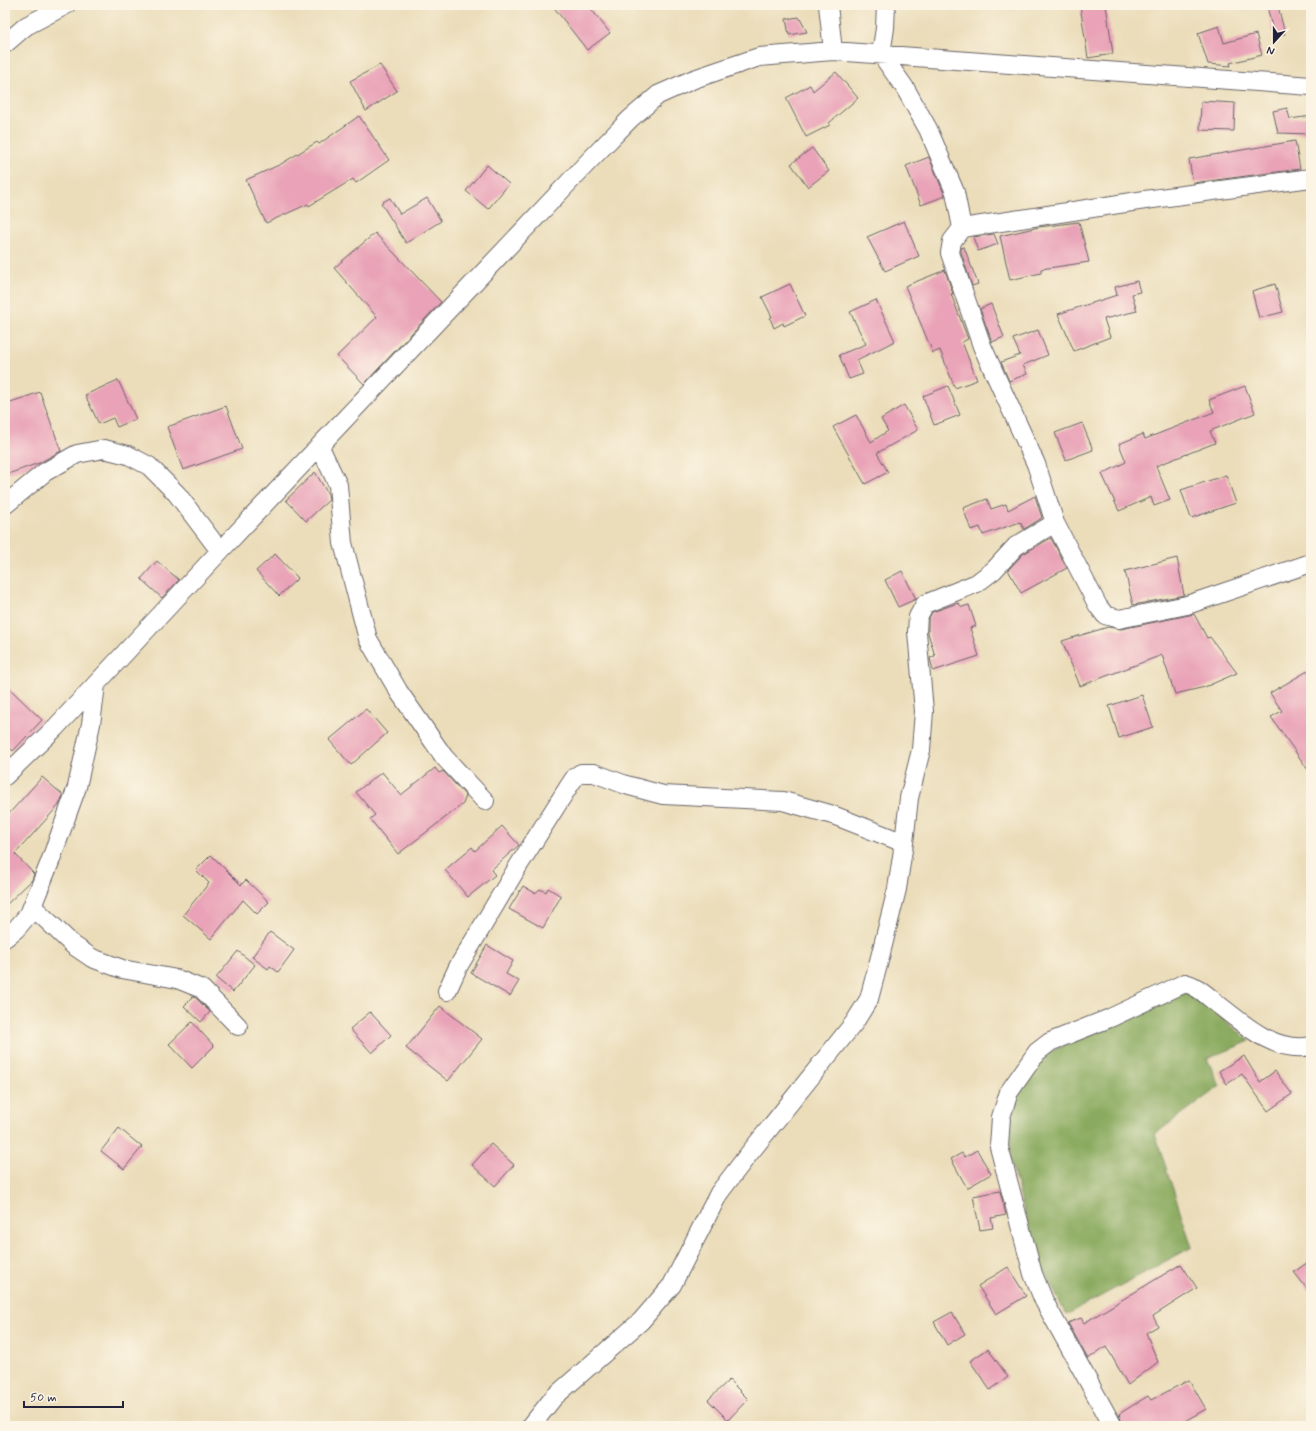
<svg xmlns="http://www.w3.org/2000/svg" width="1316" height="1431" viewBox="0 0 1316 1431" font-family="Mynerve,sans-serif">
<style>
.forest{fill:#8aaa5e;stroke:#56664c}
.building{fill:#e9a2b7}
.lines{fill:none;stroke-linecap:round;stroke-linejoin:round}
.minor-casing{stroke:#686367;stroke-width:20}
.minor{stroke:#fff;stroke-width:18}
</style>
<rect width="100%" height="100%" fill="#fcf5e5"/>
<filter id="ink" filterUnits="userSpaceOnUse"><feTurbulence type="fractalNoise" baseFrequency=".025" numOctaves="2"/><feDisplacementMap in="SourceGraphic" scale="8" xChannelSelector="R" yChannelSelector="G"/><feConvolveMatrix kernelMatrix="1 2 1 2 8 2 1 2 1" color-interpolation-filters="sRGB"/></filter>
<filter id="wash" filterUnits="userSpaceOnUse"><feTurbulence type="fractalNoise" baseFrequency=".012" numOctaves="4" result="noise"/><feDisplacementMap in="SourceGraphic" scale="16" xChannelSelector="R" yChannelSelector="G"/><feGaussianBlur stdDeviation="0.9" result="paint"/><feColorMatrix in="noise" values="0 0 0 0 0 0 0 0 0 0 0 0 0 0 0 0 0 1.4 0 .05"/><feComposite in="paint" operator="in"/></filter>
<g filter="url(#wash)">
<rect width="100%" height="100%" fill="#ebddba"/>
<path class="forest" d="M1189 991 1250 1041 1207 1059 1220 1086 1155 1134 1192 1247 1066 1315 1042 1266 1026 1218 1006 1144V1124L1017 1093 1045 1054Z"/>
<g id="blocks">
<path class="building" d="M552 5H588L610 33 587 50Z
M1080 5H1106L1113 54 1088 58Z
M1278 6 1285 34 1274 36 1268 10Z
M799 17 807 32 789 35 786 19Z
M1219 26 1224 43 1256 34 1262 55 1230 63 1231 66 1208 64 1198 33Z
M380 65 397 91 366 111 350 81Z
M836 72 858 98 829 123 830 125 806 137 786 98 810 85 813 91Z
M1201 101 1235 103 1234 131 1200 130Z
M1287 108 1290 119 1311 116V134L1278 133 1273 111Z
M359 116 389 160 356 183 353 179 309 206 308 204 266 223 246 180 281 164 317 142 319 144Z
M1295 141 1300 169 1193 183 1189 159Z
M812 148 829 171 808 187 791 164Z
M929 157 945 196 921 205 906 166Z
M487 165 509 184 488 209 466 191Z
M390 198 400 214 427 198 441 221 406 243 381 203Z
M904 221 919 256 885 271 867 237Z
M1079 222 1089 262 1041 269V273L1010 280 1000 236 1039 227Z
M375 233 441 302 364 384 337 356 377 317 334 268Z
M994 234 998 244 978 251 973 237Z
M964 247 978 284 972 286 961 252V248Z
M945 270 953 294H951L968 339 962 342 977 380 955 388 940 350 933 353 905 286Z
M1137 281 1140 292 1132 294 1137 311 1104 319 1110 337 1074 351 1058 314 1117 295 1115 287Z
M790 284 805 316 784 326 783 323 774 328 770 318 772 317 762 297Z
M1275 284 1283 312 1259 318 1252 291Z
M876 300 895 341 857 360 863 374 849 379 839 355 866 344 850 312Z
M991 304 1004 337 992 342 980 309Z
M1038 330 1048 355 1023 365 1027 374 1009 381 1001 362 1020 355 1013 339Z
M118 380 136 419 117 427 113 418 99 424 85 395Z
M948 386 960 415 934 425 923 396Z
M1245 386 1255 413 1210 431 1215 443 1156 466 1170 500 1154 506 1151 497 1119 511 1102 474 1126 462 1119 444 1143 434 1145 439 1214 412 1209 400Z
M40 392 61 451 39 463 5 475V404Z
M904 405 918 430 877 453 888 472 865 484 833 427 856 415 871 442 888 431 881 419Z
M226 406 242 449 183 470 167 427Z
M1082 423 1093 450 1066 460 1055 433Z
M315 472 328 494 329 500 306 521 286 500Z
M1226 475 1236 503 1191 518 1181 490Z
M1035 496 1042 518 1024 529 1020 522 983 535 980 527 971 530 963 508 987 499 991 509 1006 504 1008 510Z
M1051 538 1067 568 1021 593 1008 570 1023 554Z
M275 554 298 578 279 596 256 571Z
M1177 558 1184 595 1133 605 1125 571Z
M157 561 179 580 162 598 141 579Z
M902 571 916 599 898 607 885 580Z
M958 603 962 607 969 605 976 626 970 628 979 656 933 671 930 658 935 656 928 633V620L932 612Z
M1194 614 1207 638 1210 637 1237 673 1205 687 1175 694 1162 655 1080 686 1062 641 1108 627 1121 629Z
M1311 669V774L1271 717 1282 711 1270 693Z
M5 684 42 720 13 751 5 743Z
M1142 695 1153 727 1119 738 1109 706Z
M366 709 387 733 351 765 329 740Z
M435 768 439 773 443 771 466 796 463 804 398 854 370 819 375 815 356 792 382 772 401 795Z
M42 777 63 795 59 805 15 854 34 874 32 880 5 906V818Z
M502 826 519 845 491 870 495 875 468 897 445 870 472 847 475 851Z
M211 855 241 885 246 880 269 902 257 914 243 900 211 939 183 915 209 883 196 870Z
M523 886 535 893 540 889 546 892 548 888 561 896 543 928 509 909Z
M270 932 294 950 278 972 270 966 268 969 252 957Z
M487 945 513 961 506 974 519 981 510 996 471 973Z
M238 951 255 965 233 992 216 978Z
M193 997 196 998 210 1012 201 1022 184 1006Z
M440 1006 482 1039 448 1081 406 1048Z
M370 1012 391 1035 372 1053 350 1029Z
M192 1022 214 1046 192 1068 169 1044Z
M1244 1056 1260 1082 1275 1071 1292 1094 1268 1111 1242 1074 1227 1084 1219 1071Z
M119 1128 142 1147 124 1169 101 1151Z
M491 1144 514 1165 495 1186 472 1165Z
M977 1150 991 1174 967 1188 951 1159 962 1153 965 1157Z
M1000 1191 1006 1215 991 1218 993 1228 980 1230 973 1196Z
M1311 1260V1294L1294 1272Z
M1181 1264 1197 1288 1153 1316 1158 1326 1146 1333 1158 1362 1128 1385 1106 1346 1088 1359 1068 1323 1081 1318 1084 1323Z
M1008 1267 1026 1296 996 1314 978 1286Z
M952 1312 965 1334 947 1345 934 1322Z
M988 1349 1008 1377 990 1390 970 1361Z
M729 1380 748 1399 728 1420 708 1400Z
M1189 1380 1206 1409 1176 1426H1123L1119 1414 1148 1396 1151 1400Z"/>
</g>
</g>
<g filter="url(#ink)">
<use href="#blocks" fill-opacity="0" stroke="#686367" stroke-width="1"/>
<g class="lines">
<g class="minor-casing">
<path id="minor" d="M828 5 833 51
M886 5 885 28 881 54 905 88 928 129 955 192 962 228 952 241 950 253 982 346 1036 464 1055 523 1098 606 1105 615 1119 619 1187 605 1311 563
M5 44 26 26 66 5
M962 228 1145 200 1311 178
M320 447 338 485 343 543 368 639 399 692 444 757 485 801
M5 505 45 472 77 454 104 449 128 455 149 466 177 494 220 551
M5 776 55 728 220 551 589 161 630 119 658 95 694 79 759 57 833 51 1311 86
M33 907 73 945 92 958 122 969 177 979 202 989 238 1026
M5 938 16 929 29 914 50 862 77 787 91 724 96 685
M447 991 458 967 517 868 569 786 575 777 581 773H594L626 785 663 795 783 801 833 815 904 843
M531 1426 554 1397 641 1321 672 1285 719 1193 748 1155 854 1023 869 999 879 961 897 889 904 843 909 798 921 750 924 711 917 632 918 617 925 604 977 583 994 570 1016 546 1055 523
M1113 1426 1044 1301 1033 1274 999 1147 1001 1117 1009 1092 1037 1052 1050 1042 1110 1018 1185 983C1197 986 1205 994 1215 1002 1242 1023 1275 1054 1311 1046"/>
</g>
<use href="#minor" class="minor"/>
</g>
</g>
<rect width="1316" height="1431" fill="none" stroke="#fcf5e5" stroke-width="20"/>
<g transform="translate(1274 42) rotate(201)" stroke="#fcf5e5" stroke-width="3" paint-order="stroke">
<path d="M0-3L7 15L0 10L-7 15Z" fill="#22223b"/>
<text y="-6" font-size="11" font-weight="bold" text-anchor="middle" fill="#22223b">N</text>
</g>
<path d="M24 1401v6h99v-6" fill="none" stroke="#22223b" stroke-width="2"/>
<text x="30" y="1401" font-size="12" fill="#22223b" stroke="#fcf5e5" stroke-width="3" paint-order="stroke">50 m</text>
</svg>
